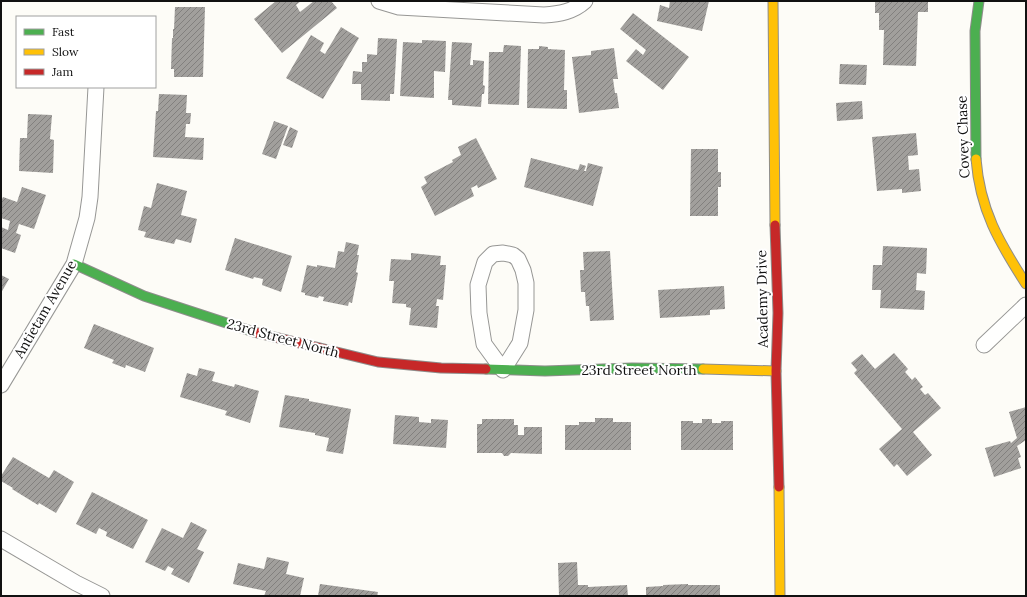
<svg xmlns="http://www.w3.org/2000/svg" width="1027" height="597" viewBox="0 0 1027 597" font-family="Lora,serif">
<style>
.building{fill:url(#building-hatch)}
.lines{fill:none;stroke-linecap:round;stroke-linejoin:round}
.street-casing{stroke:#979795;stroke-width:17}
.fast-casing{stroke:#8e8d8b;stroke-width:11}
.slow-casing{stroke:#8e8d8b;stroke-width:11}
.jam-casing{stroke:#8e8d8b;stroke-width:11}
.street{stroke:#fffffe;stroke-width:15}
.fast{stroke:#4caf50;stroke-width:9}
.slow{stroke:#ffc107;stroke-width:9}
.jam{stroke:#c62828;stroke-width:9}
.labels{text-anchor:middle;stroke-width:4;stroke-linejoin:round;paint-order:stroke}
.street-label{font-size:14px;fill:#111;stroke:#fff}
</style>
<defs>
<pattern id="building-hatch" width="6" height="6" patternUnits="userSpaceOnUse"><rect width="6" height="6" fill="#a19f9c"/><path d="M-1 1l2-2M0 6l6-6M5 7l2-2" fill="none" stroke="#82807e"/></pattern>
</defs>
<rect width="100%" height="100%" fill="#fdfcf7"/>
<path class="building" d="M276 1H301L296 5 300 12 314 1H331L337 8 282 53 254 19Z
M670 1H709L702 31 657 21 660 5 669 8Z
M875 1H928V12H918L916 66 883 65 884 30H879V13H875Z
M175 7H205L203 77H174V69H171L172 38H173V29H174Z
M633 13 689 57 663 90 626 61 636 49 643 55 646 50 620 29Z
M341 27 359 38 323 99 286 78 311 35 324 43 320 51 325 54Z
M378 38 397 39 394 94H390V101L361 100V84H352L353 71 362 72V62H367V54L377 55Z
M422 40 446 41 445 72 434 71V98L400 96 403 42 422 43Z
M452 42 472 43 470 65H473V60L484 61 483 85 485 86 484 94H482L481 107 452 105V100H448Z
M504 45 521 46 519 105 488 104 489 52H503Z
M539 46 548 47V49L565 50 564 90H567V109L527 108 528 49H539Z
M614 48 618 79H613L615 93H617L619 108 579 113 572 57 591 55V51Z
M840 64 867 65 866 85 839 84Z
M159 94 187 95 186 113H191L190 124H186L185 137 204 138 203 160 153 157 156 111H158Z
M862 101 863 119 837 121 836 103Z
M28 114 52 115 50 139 54 140 53 173 19 171 20 138H27Z
M274 121 288 126 276 159 262 154Z
M290 127 298 131 292 148 283 145Z
M916 133 918 155 908 156 909 170 919 169 921 191 902 193V189L877 191 872 137Z
M476 138 497 179 478 188 477 185 471 188 474 196 435 216 421 187 427 183 424 177 453 162 452 160 461 155 458 147Z
M691 149H718V172H721V187H718V216H690Z
M531 158 578 170 580 164 586 166 584 171H586L588 163 603 167 593 206 524 187Z
M157 183 187 191 181 215 197 219 191 243 176 239 174 244 144 237 146 232 138 230 144 206 151 208Z
M22 187 46 195 34 229 19 224 16 233 21 235 15 253 1 248V227L8 230 10 221 1 218V201L3 197 17 202Z
M235 238 292 256 281 292 262 285 263 279 254 277 253 279 225 270Z
M346 242 359 245 357 255H359L356 272 358 273 352 303 349 302 348 306 323 301 324 297 319 296 318 298 305 295V293L301 292 307 265 317 267V265L335 268 338 251 344 252Z
M883 246 927 248 926 274 917 273 916 290 925 291 924 310 880 308 881 290H872L873 265H882Z
M610 251 614 320 590 321 589 306H586L585 292H581L580 270H584L583 252Z
M411 253 441 256 440 265H446L443 300 437 299 436 306H439L437 328 409 325 411 308 406 307V304L392 303 394 281H389L391 259 411 260Z
M1 275 9 279 1 293Z
M724 286 725 309 710 310V315L660 318 658 290Z
M94 324 154 348 145 372 126 365 125 368 112 363 114 360 84 348Z
M894 353 908 369 905 372 912 380 915 377 923 387 920 389 925 395 928 393 941 408 913 432 932 455 907 476 897 464 894 467 879 449 902 429 854 373 857 370 851 363 862 354 875 369Z
M199 368 215 372 212 381 234 387 235 384 259 391 250 423 225 415 227 411 180 397 187 373 197 376Z
M285 395 309 399V401L351 409 343 454 326 451 329 438 315 435V433L279 427Z
M1026 407V440L1017 446 1021 457 1018 458 1021 468 994 477 985 448 1010 441 1011 443 1017 438 1009 412Z
M395 415 419 417V422L431 423V419L448 420 446 448 393 444Z
M595 418H613V422H631V450H565V425H579V422H595Z
M482 419H514V425H518V435H524V427H542V454L511 453 508 456H504L502 453H477V424H482Z
M702 419H712V423H721V421H733V450H681V421H693V423H702Z
M13 457 49 478 54 470 74 482 56 513 39 503 38 505 12 489 13 488 1 481V476Z
M92 492 148 520 133 549 106 536 107 532 99 528 96 534 76 524Z
M191 522 207 530 197 549 204 552 189 583 171 574 174 569 168 566 165 571 145 562 162 528 183 538Z
M267 557 289 562 286 574 304 578 300 596H264L266 591 233 584 238 563 264 569Z
M577 562 578 585H588V587L627 585 628 596H559L558 563Z
M320 584 378 592 377 596H318Z
M688 584V585H720V596H646V587L663 586V585Z"/>
<g class="lines">
<g class="street-casing">
<path id="street" d="M379 1 399 7 544 15C559 14 573 12 585 1
M503 253 513 255 518 259 523 270 526 283V310L520 343 503 370 484 344 479 313 478 285 485 262 493 254Z
M984 345 1026 305
M1 385 74 264 87 218 90 197 96 87
M1 539 76 583 102 596"/>
</g>
<g class="fast-casing">
<path id="fast" d="M976 159 975 31 979 1
M74 264 144 296 254 332
M486 369 545 371 632 368 703 369"/>
</g>
<g class="slow-casing">
<path id="slow" d="M773 1 775 225
M976 159C980 210 999 242 1026 284
M703 369 776 371
M779 487 780 596"/>
</g>
<g class="jam-casing">
<path id="jam" d="M775 225 778 313 776 371 779 487
M254 332 378 362 441 368 486 369"/>
</g>
<use href="#street" class="street"/>
<use href="#fast" class="fast"/>
<use href="#slow" class="slow"/>
<use href="#jam" class="jam"/>
</g>
<g class="labels">
<g class="street-label">
<text transform="translate(963 137) rotate(-92)" y="5">Covey Chase</text>
<text transform="translate(762 299) rotate(-91)" y="5">Academy Drive</text>
<text transform="translate(45 309) rotate(-60)" y="5">Antietam Avenue</text>
<text transform="translate(283 338) rotate(15)" y="5">23rd Street North</text>
<text x="639" y="375">23rd Street North</text>
</g>
</g>
<rect width="1027" height="597" fill="none" stroke="#111111" stroke-width="4"/>
<rect x="16" y="16" width="140" height="72" fill="#ffffff" stroke="#a0a0a0"/>
<rect x="24" y="29" width="20" height="6" fill="#4caf50" stroke="#a0a0a0"/>
<text x="52" y="36" font-size="12" fill="#111111">Fast</text>
<rect x="24" y="49" width="20" height="6" fill="#ffc107" stroke="#a0a0a0"/>
<text x="52" y="56" font-size="12" fill="#111111">Slow</text>
<rect x="24" y="69" width="20" height="6" fill="#c62828" stroke="#a0a0a0"/>
<text x="52" y="76" font-size="12" fill="#111111">Jam</text>
</svg>
